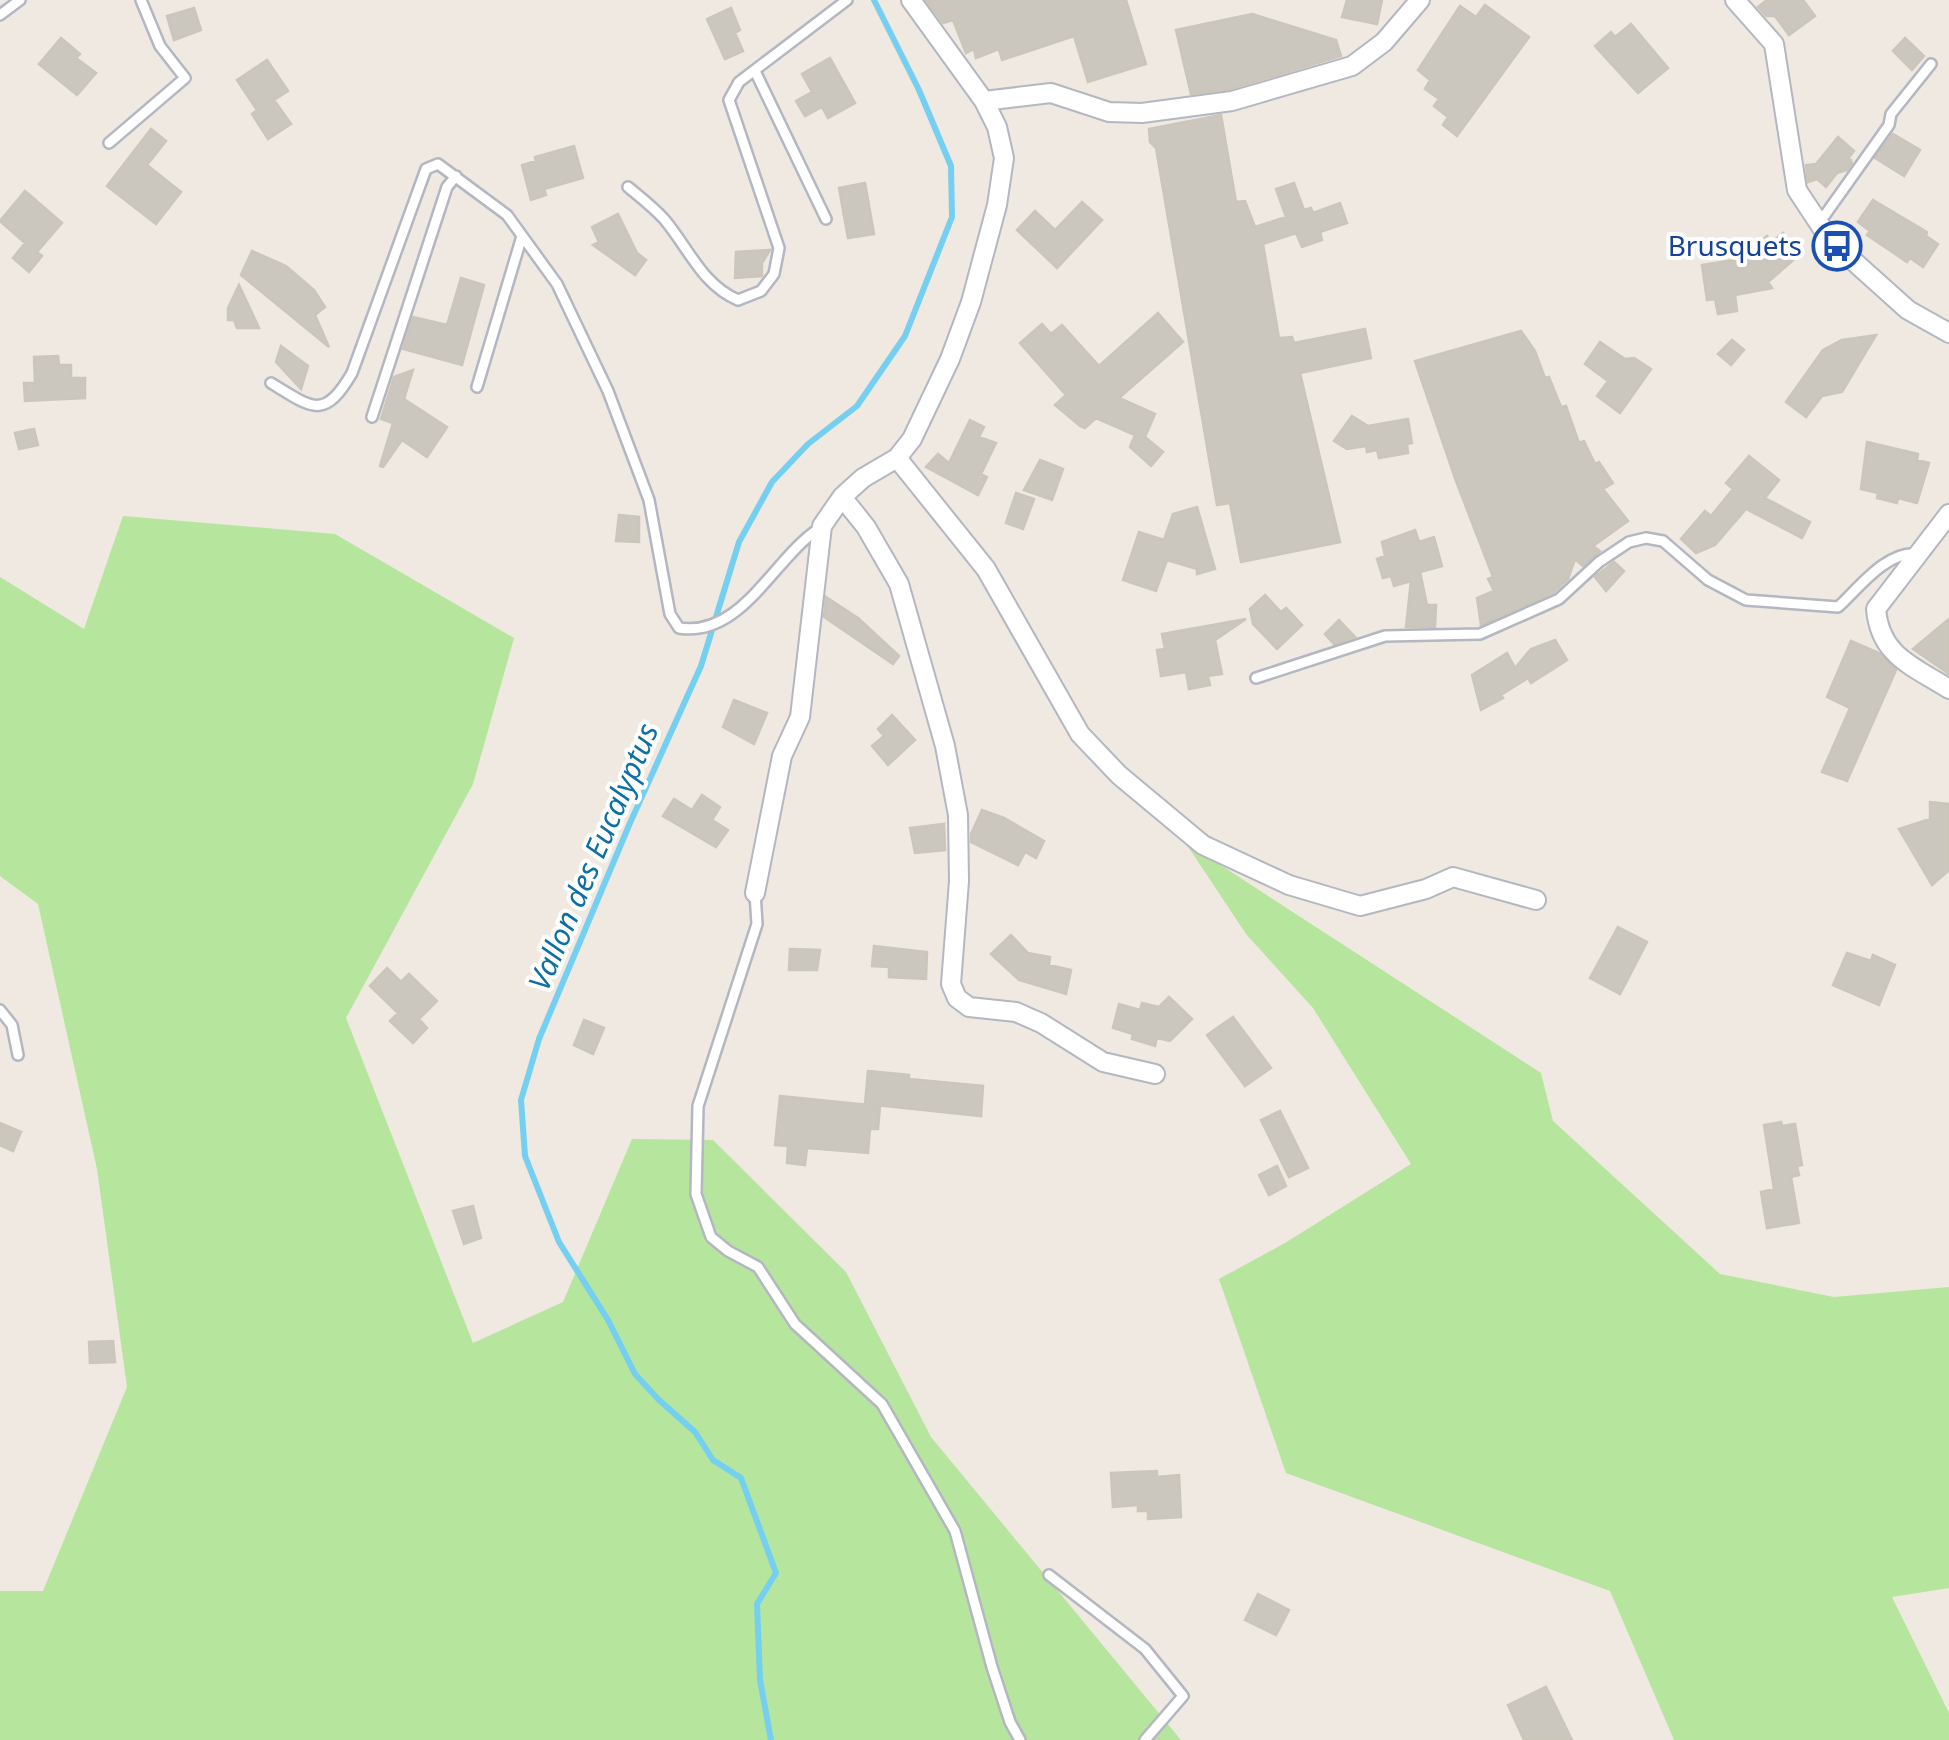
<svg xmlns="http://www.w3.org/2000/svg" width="1949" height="1740" viewBox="0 0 1949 1740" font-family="'Noto Sans',sans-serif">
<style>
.green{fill:#b6e59e}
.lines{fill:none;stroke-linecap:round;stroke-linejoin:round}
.stream{stroke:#75cff0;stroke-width:6}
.building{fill:#cbc7bf;stroke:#cbc5ba;stroke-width:2.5}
.service-casing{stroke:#b4b7c1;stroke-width:14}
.minor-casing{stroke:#b4b7c1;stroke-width:22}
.service{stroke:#fff;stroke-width:9}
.minor{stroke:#fff;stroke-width:18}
.labels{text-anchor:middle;stroke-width:8;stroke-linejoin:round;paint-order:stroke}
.transit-label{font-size:28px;fill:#164399;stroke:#fff;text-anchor:end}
.water-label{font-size:30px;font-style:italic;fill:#0d6fa3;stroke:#fff}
</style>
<rect width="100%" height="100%" fill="#efe9e1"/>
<path class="green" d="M123 516 335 534 514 638 473 784 346 1018 473 1343 563 1302 632 1139 713 1140 846 1272 931 1437 1181 1740H0V1591H43L127 1387 97 1169 38 904 0 876V577L84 629Z
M1185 842 1541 1073 1553 1121 1720 1274 1834 1297 1949 1287V1588L1892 1597 1949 1713V1740H1674L1610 1591 1286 1473 1219 1279 1285 1243 1411 1164 1313 1008 1246 934Z"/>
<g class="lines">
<path class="stream" d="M771 1740 760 1680 757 1604 776 1573 741 1478 713 1460 695 1432 658 1399 635 1374 608 1320 559 1242 525 1156 521 1100 539 1039 630 823 701 666 739 542 772 482 808 444 857 406 905 336 952 217 951 166 919 90 874 0"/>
</g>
<path class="building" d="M926 0H1126L1146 64 1088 82 1074 36 1002 60 999 49 976 58 974 49 966 53 953 20 943 23Z
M1347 0H1382L1377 24 1342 17Z
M1767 0H1803L1815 16 1789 35 1775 16H1766L1758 7Z
M1485 5 1529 37 1457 136 1443 125 1448 117 1434 106 1439 99 1425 89 1430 80 1418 70 1460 6 1476 17Z
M194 8 201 30 174 40 167 16Z
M731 8 740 30 735 33 743 51 725 59 707 19Z
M1252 14 1336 40 1341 56 1230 89 1191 94 1176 30Z
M1631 24 1668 68 1638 93 1595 46 1611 32 1615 37Z
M61 38 80 54 76 58 96 73 77 95 39 64Z
M1905 38 1924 56 1912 70 1893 51Z
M830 58 855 103 828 118 822 107 805 116 796 101 812 92 802 74Z
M267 60 288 91 274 100 291 124 268 139 252 114 257 110 237 80Z
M1221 115 1236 202 1245 201 1255 227 1286 217 1276 189 1294 183 1304 210 1311 208 1313 213 1340 203 1347 223 1320 232 1322 240 1302 247 1296 233 1263 244 1279 338 1292 337 1294 343 1365 329 1371 358 1300 373 1340 542 1241 562 1230 503 1217 505 1156 148 1150 142 1149 129Z
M151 129 166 141 147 165 181 192 156 224 107 186Z
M1893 134 1920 150 1904 176 1875 158Z
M1838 137 1854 151 1847 160H1851L1852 163 1847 170 1837 173 1826 187 1817 179 1808 182 1806 165 1816 164Z
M574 146 583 178 544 189 546 195 531 200 522 165 536 161 535 157Z
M865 183 874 234 848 238 839 188Z
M25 191 62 223 37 252 42 256 29 272 13 258 25 243 0 221Z
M1873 200 1927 232 1926 236 1938 244 1923 267 1910 258 1907 262 1867 235 1870 231 1858 222Z
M1082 202 1102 220 1057 268 1017 230 1035 211 1055 230Z
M618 214 637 253 646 260 635 275 593 245 599 242 592 227Z
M1783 233 1800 254 1768 282 1772 288 1735 295 1737 311 1718 314 1715 299 1707 300 1702 265 1740 259 1767 236 1772 242Z
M770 250 762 263V276L735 278 736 252Z
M252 251 286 266 314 290 325 307 315 315 329 347 241 275Z
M461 278 484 285 462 365 403 349 413 317 447 325Z
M239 285 259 328H237L234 320H228V308Z
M1158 313 1183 342 1119 398 1155 414 1145 437 1163 452 1151 466 1130 447 1135 435 1096 418 1085 428 1080 426 1055 405 1066 395 1020 343 1042 324 1051 334 1062 325 1099 366Z
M1521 331 1535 351 1545 378 1549 377 1561 407 1566 406 1579 443 1584 441 1595 464 1599 462 1613 483 1603 489 1628 521 1593 546 1600 551 1583 566 1575 559 1568 579 1554 592 1481 625 1477 598 1494 591 1488 579 1493 577 1456 481 1415 361Z
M1876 335 1842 392 1822 396 1806 417 1786 402 1823 350 1842 340Z
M1732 340 1744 350 1731 365 1718 354Z
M1600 342 1625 359 1634 358 1651 369 1620 413 1597 396 1608 381 1585 364Z
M281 346 308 366 301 389 276 362Z
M58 356 59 365H71V378H85V398L25 401 24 383H35L34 357Z
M413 370 404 399 447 427 427 457 402 440 383 467 380 466 393 423 381 419 394 377Z
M1352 416 1368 426 1408 419 1412 443 1407 444 1408 453 1379 458 1377 450 1367 452 1366 446 1347 449 1334 441Z
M970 420 984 427 979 437 996 443 981 474 987 477 978 495 926 467 938 454 949 463Z
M34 429 38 445 19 449 15 433Z
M1867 442 1918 454 1917 460 1929 463 1917 503 1898 498 1897 503 1877 498 1878 493 1861 489Z
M1749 456 1779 480 1765 498 1810 522 1802 538 1746 509 1715 545 1696 553 1681 539 1705 511 1711 516 1733 489 1726 483Z
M1040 460 1063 469 1052 500 1024 490Z
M1016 493 1034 499 1023 529 1006 523Z
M1197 507 1215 569 1197 574V569L1167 560 1156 591 1123 580 1139 532 1164 540 1173 514Z
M619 515 639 517V542L616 541Z
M1415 530 1419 542 1434 537 1442 566 1420 572 1427 605H1436L1435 627H1406L1411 581 1394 586 1391 576 1383 578 1377 559 1385 556 1382 542Z
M1614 562 1624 571 1606 591 1595 577Z
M1265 595 1281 612 1286 608 1302 625 1277 649 1253 624 1250 609Z
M826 597 858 618 899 656 893 664 824 617Z
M1246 619 1215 640 1222 674 1208 676 1210 685 1189 689 1186 672 1161 676 1157 650 1165 649 1162 634Z
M1949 619V674L1913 649Z
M1339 620 1355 637 1334 644 1325 634Z
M1555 640 1567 660 1531 683 1528 678 1501 695 1503 698 1481 710 1472 675 1507 653 1515 668 1531 649Z
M1851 641 1879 653 1896 670 1847 781 1822 772 1850 708 1827 697Z
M734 700 767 713 754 744 723 727Z
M892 715 915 740 888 765 872 746 884 736 878 729Z
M702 795 720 807 712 820 728 830 716 847 663 816 674 799 692 810Z
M1930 802 1949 804V870L1932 885 1899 829 1930 819Z
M982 810 1004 818 1044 841 1036 858 1025 852 1018 865 971 842V834Z
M944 824 945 850 915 853 910 828Z
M1618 927 1647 942 1620 994 1590 978Z
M1011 935 1028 953 1050 957 1049 965 1071 970 1066 994 1019 980 991 954Z
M874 946 927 952 926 979 889 977V967L872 966Z
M790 949 820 950 817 970H789Z
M1847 953 1871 961 1873 955 1895 965 1879 1005 1833 985Z
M387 968 401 982 409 974 437 1001 419 1019 427 1028 413 1043 390 1021 398 1013 370 986Z
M1169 997 1192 1019 1170 1041 1157 1038 1155 1046 1132 1039 1133 1034 1113 1028 1119 1004 1140 1010 1142 1003 1159 1007Z
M1233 1017 1271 1068 1245 1086 1207 1035Z
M584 1020 604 1028 593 1054 574 1045Z
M868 1071 909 1075V1079L983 1086 981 1116 865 1104Z
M780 1096 880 1106 878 1129H870L868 1153 807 1148 805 1165 787 1163 788 1146 775 1145Z
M1280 1111 1308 1168 1289 1177 1261 1120Z
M1781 1122 1782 1126 1795 1124 1802 1165 1797 1166 1799 1175 1791 1177 1799 1223 1767 1228 1761 1192 1774 1189 1764 1125Z
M0 1123 21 1132 13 1151 0 1145Z
M1277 1166 1286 1186 1269 1195 1259 1175Z
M473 1206 481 1238 464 1244 453 1211Z
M113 1341 115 1362 90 1363 89 1342Z
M1157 1471V1477L1179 1475 1181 1517 1148 1519V1511H1138V1505L1113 1507 1111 1473Z
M1258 1594 1289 1610 1276 1635 1245 1620Z
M1546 1687 1553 1701 1572 1740H1524L1508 1705Z"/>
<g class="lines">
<g class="service-casing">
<path id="service" d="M0 15 20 0
M755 71 826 219
M109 143 185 78 160 46 141 0
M628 187C640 197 653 207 664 219 688 247 702 285 738 300L761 291 774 274 779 248 729 100 739 82 847 0
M1816 219 1825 215 1889 125 1891 114 1931 64
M271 383C312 408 324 421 352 373L426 169 438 164 507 215 557 284 608 391 649 500 670 614 679 628C742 638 774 557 820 528
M477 387 522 236
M372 417 447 187 456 176
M1256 678 1385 636 1480 634 1559 599 1599 562 1629 542 1646 538 1663 541 1708 580 1746 600 1838 607C1859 588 1886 551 1917 554
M755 893 757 924 698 1106 696 1194 711 1237 728 1251 758 1267 795 1324 882 1404 955 1531 992 1667 1010 1722 1020 1740
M0 1010 12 1025 18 1055
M1049 1575 1145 1649 1183 1696 1145 1740"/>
</g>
<g class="minor-casing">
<path id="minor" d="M911 0 984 101 1051 93 1109 112 1142 113 1232 101 1352 66 1384 42 1420 0
M1735 0 1774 44 1797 190 1830 240 1908 310 1949 333
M897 458 986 569 1080 734 1119 775 1203 845 1289 885 1360 906 1426 889 1453 877 1536 900
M842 497 866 527 899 584 945 746 958 815 959 881 951 984 957 998 969 1007 1016 1012 1041 1023 1103 1062 1155 1074
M1949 514 1876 609C1880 656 1913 666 1949 689
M755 893 782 756 800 717 822 526 842 497 863 478 897 458 912 439 950 359 971 302 997 205 1004 158 997 127 984 101"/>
</g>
<use href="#service" class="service"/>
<use href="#minor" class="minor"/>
</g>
<defs>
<g id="bus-ring" transform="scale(2.5)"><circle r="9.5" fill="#fff" stroke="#1a4fb4" stroke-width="1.5"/><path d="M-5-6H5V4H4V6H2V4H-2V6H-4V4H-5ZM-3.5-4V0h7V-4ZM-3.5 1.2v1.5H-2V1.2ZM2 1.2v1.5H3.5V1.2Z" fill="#1a4fb4"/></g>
</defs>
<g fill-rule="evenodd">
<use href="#bus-ring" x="1837" y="246"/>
</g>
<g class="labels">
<g class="transit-label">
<text x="1802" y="256">Brusquets</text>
</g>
<g class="water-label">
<text transform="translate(594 857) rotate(-67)" y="10">Vallon des Eucalyptus</text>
</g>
</g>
</svg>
